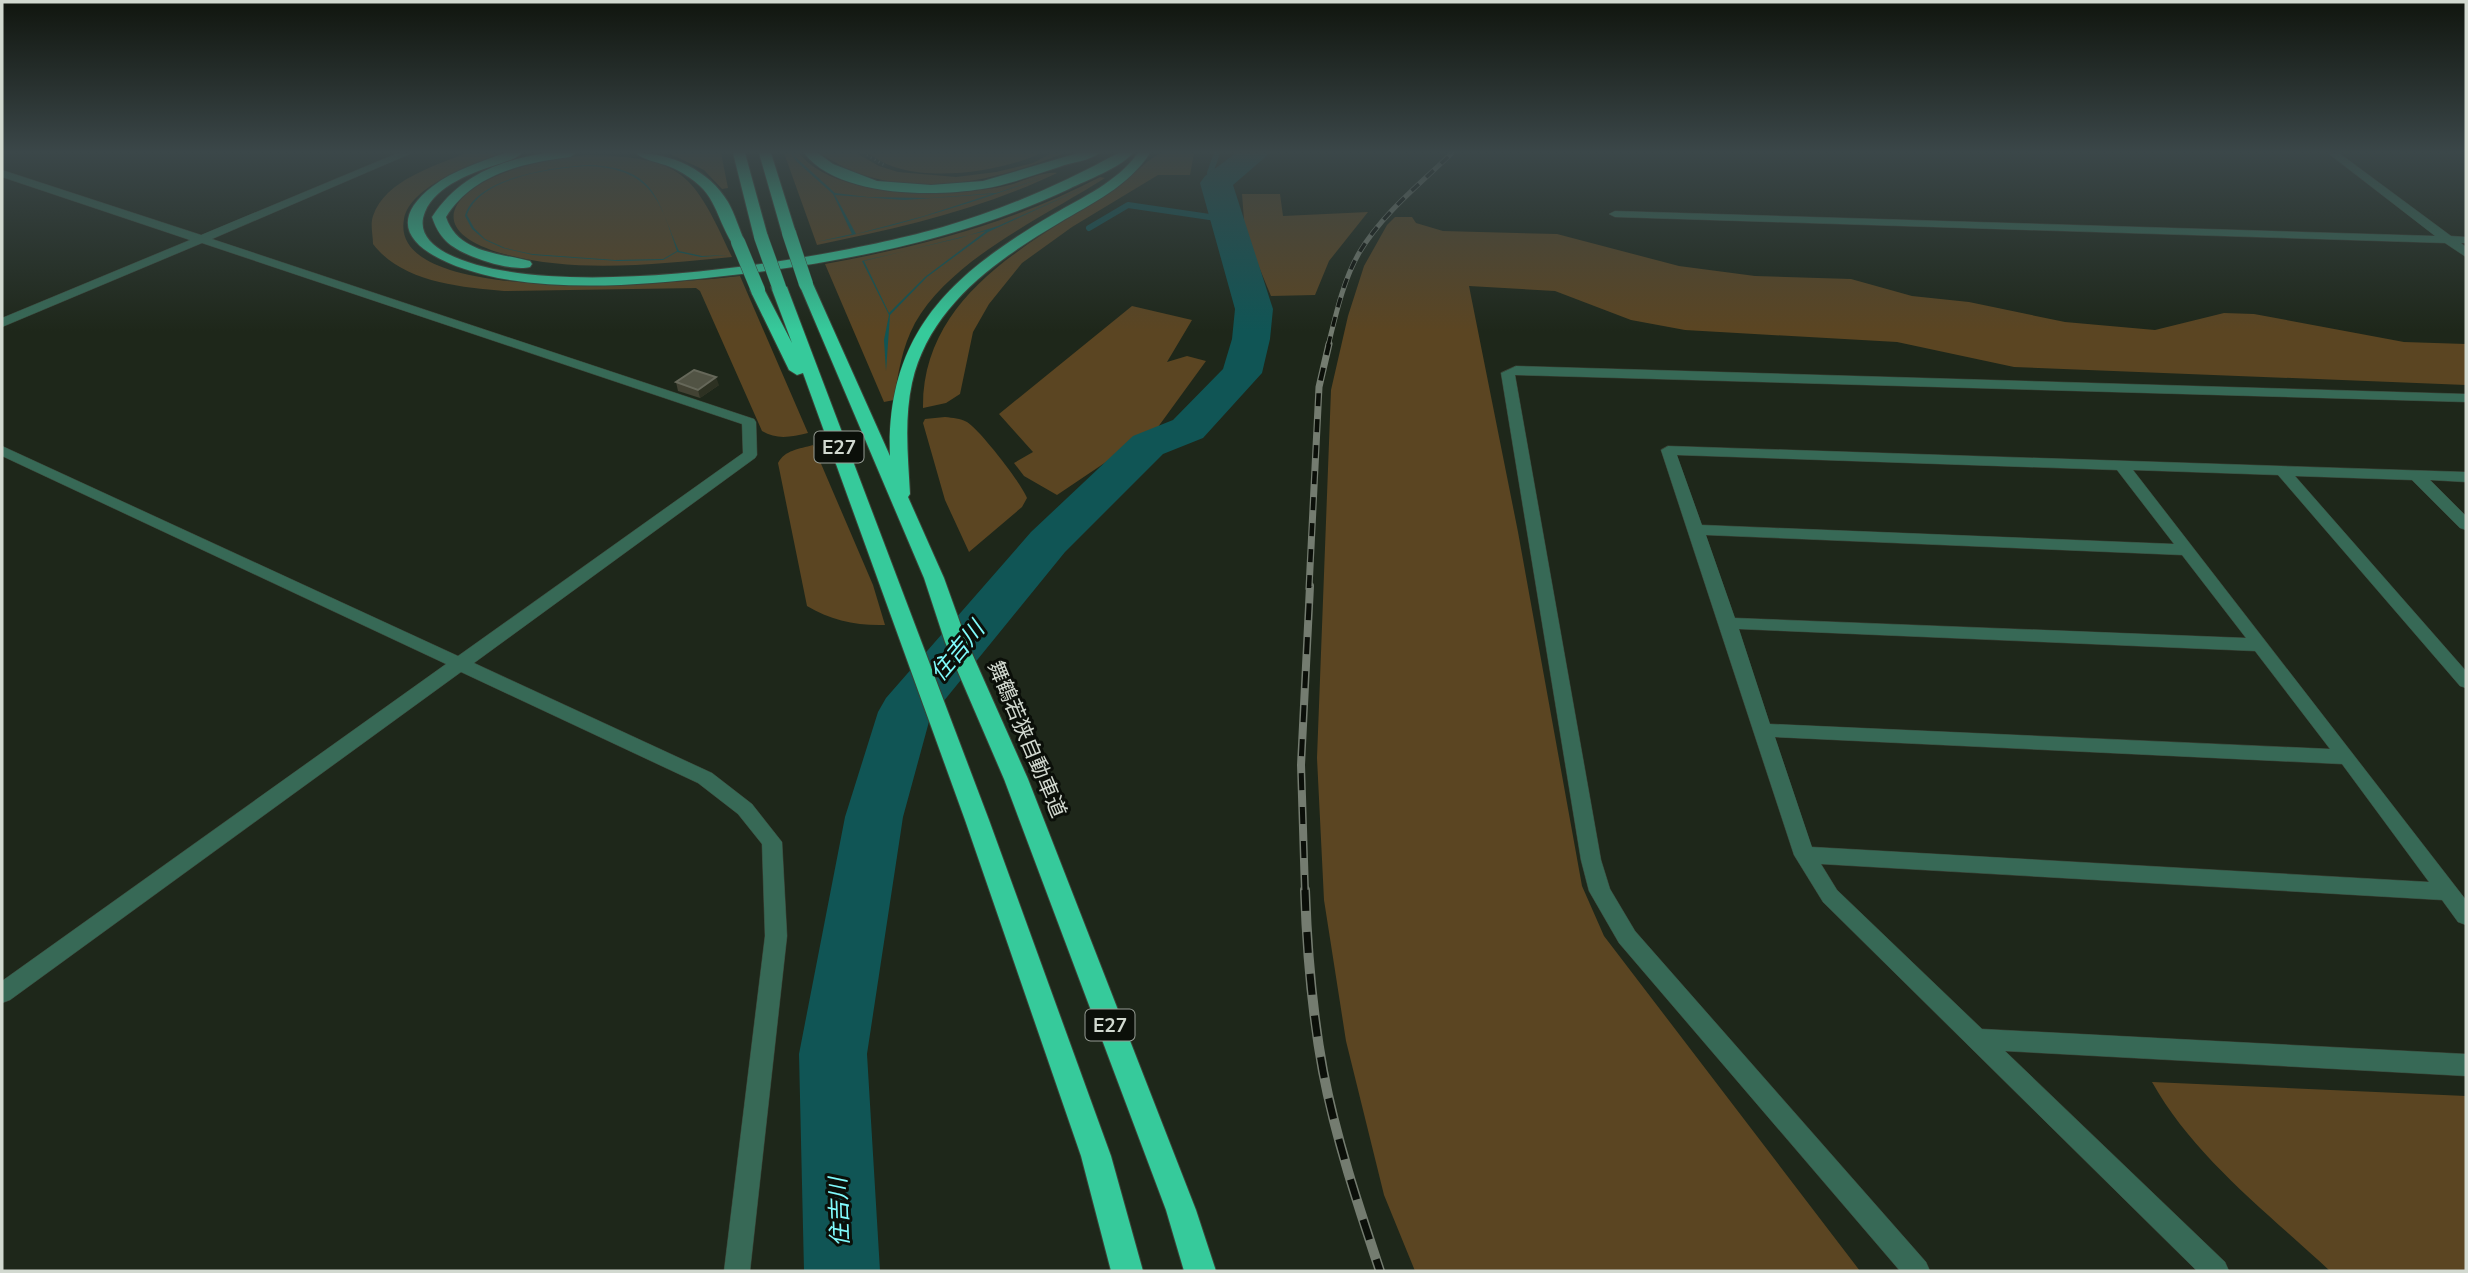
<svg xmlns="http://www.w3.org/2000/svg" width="2468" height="1273" viewBox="0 0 2468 1273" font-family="Mulish,'Noto Sans JP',sans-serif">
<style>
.green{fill:#5b4522}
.water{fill:#105555;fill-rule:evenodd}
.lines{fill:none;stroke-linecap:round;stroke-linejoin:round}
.stream{stroke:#105555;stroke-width:6}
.river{fill:#105555;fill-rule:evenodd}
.minor-casing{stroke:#3b4337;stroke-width:1}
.highway-casing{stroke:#3b4337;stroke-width:2}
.path{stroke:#777f74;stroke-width:2.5;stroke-dasharray:1 3.5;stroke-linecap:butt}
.minor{fill:#376956;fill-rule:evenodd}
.highway{fill:#36ca9b;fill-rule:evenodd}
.rail-far3-casing{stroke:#747c70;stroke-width:5}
.rail-far2-casing{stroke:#747c70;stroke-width:7}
.rail-far1-casing{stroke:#747c70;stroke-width:8}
.rail-casing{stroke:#747c70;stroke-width:10}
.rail-far3{stroke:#0b0f09;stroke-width:3.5;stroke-dasharray:10;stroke-linecap:butt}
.rail-far2{stroke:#0b0f09;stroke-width:4.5;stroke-dasharray:13;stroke-linecap:butt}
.rail-far1{stroke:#0b0f09;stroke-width:5;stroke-dasharray:17;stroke-linecap:butt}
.rail{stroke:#0b0f09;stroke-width:7;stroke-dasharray:21;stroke-linecap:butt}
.highway-bridge-casing{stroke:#3b4337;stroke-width:15;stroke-linecap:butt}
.highway-bridge{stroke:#36ca9b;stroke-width:14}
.wall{fill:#424233}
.shaded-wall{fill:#2d3122}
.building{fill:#515344;stroke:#66685a;stroke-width:2}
.labels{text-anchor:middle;stroke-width:6;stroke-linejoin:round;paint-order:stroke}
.shield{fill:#0b0f09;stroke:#969c94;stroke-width:2}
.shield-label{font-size:19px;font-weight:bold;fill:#d2d9d0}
.street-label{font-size:21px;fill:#d2d9d0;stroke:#0b0f09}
.water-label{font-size:23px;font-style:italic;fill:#81fbfc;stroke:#0b0f09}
</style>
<rect width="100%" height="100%" fill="#1e271a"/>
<path class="green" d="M466 153H502C474 163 410 186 404 219 387 310 689 282 740 276L808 433C791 437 777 440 762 431L700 291 696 288 504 291C459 287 402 282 373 244 373 235 370 225 373 216 385 180 435 166 466 153Z
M668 153H721L728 188 722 189 704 170Z
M784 153H799C836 200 952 197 1005 186 1020 183 1042 171 1057 173 980 210 899 228 817 245Z
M820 153H856L879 166 898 172 956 177 996 172 1033 163 1052 153H1064C988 185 892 204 820 153Z
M869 153H1041C999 173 907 187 869 153Z
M1194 153 1190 175H1158L1072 227 1022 263 989 304 973 332 960 394 946 403 923 408C922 296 1029 243 1111 192 1123 185 1151 155 1162 153 1171 151 1184 153 1194 153Z
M587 155C684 157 693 173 732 257 658 264 576 274 504 254 426 232 447 193 509 171 534 162 561 158 587 155Z
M1100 177 1105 178C1044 217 952 258 915 323 902 347 898 374 894 400L884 402 825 264C919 247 1015 222 1100 177Z
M1242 194H1280L1283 216 1368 212 1329 261 1315 295 1271 296 1245 233Z
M1395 217H1412L1416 223 1443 231 1557 234 1679 266 1755 276 1851 279 1912 296 1969 302 2065 322 2155 330 2224 313 2254 314 2404 342 2466 344V385L2014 367 1897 342 1685 330 1631 320 1555 291 1469 286 1518 532 1582 886 1604 936 1860 1271H1415L1384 1195 1346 1041 1324 900 1317 758 1331 390 1348 316 1364 266 1387 225Z
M1132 306 1192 320 1167 362 1187 356 1206 361 1158 427 1057 495 1024 476 1014 463 1033 452 999 414Z
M945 417C953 418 960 418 967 422 980 430 1022 484 1027 498L1022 507 969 552 945 500 923 423 925 419Z
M813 445 873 585 885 625C857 626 830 620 807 606L778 463C785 450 799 449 813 445Z
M2152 1082 2466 1096V1271H2330C2268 1213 2194 1157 2152 1082Z"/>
<path class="water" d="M791 153 835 193 868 197 929 198 996 193 1045 177C970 203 895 229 816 242L852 234 833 194 796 161ZM992 194 924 216 856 234 835 195 904 200Z
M589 165C656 168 656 198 679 251L702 256 729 255 701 257 677 252 663 260 618 261 533 255 503 248 485 240 472 229 465 216C475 177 555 167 589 165ZM588 166C650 169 660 198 677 251L663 259 615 260 532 254 505 248 485 239 474 228 467 215C480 177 553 168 588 166Z
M1088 186 988 232 927 277 890 315 886 371 884 340 889 315 862 261 960 238 998 226ZM986 231 925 277 889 313 864 261Z"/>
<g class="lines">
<path class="stream" d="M1216 183 1210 173 1217 153
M1089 228 1128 205 1230 220"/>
<path class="river" d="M1236 153H1270L1233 185 1273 309 1270 339 1262 373 1203 438 1163 454 1065 552 930 718 903 817 867 1054 880 1271H804L799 1054 845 817 878 712 886 698 1031 532 1133 436 1173 420 1223 369 1232 339 1235 309 1200 183 1205 176Z"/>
<g class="minor-casing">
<path id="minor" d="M398 153H412L212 239 754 419 756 422 757 455 755 458 474 663 712 773 752 804 782 842 787 936 750 1271H724L765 936 762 844 738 814 698 783 461 672 10 1000 2 1003V981L446 664 2 456V446L458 656 743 453 742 424 202 243 2 327V318L190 240 2 177V170L201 235Z
M2328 153H2339L2451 236 2466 237V243H2461L2466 247V257L2445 243 1615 217 1609 214 1615 211 2435 236Z
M1516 366 2466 394V402L1515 375 1601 860 1610 889 1635 931 1926 1262 1930 1271H1900L1619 943 1589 891 1581 860 1501 373Z
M1668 446 2466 472V482L2430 480 2466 516V530L2460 528 2412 480 2295 476 2466 671V688L2460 686 2278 475 2133 470 2466 900V925L2458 922 2442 900 1821 864 1837 890 1982 1029 2466 1054V1076L2005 1051 2225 1262 2229 1271H2197L1823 902 1794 855 1661 450ZM1677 455 2117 470 2174 544 1702 525ZM1706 535 2182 555 2246 638 1735 618ZM1739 629 2255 651 2330 749 1770 724ZM1775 737 2342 764 2429 882 1812 847Z"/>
</g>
<g class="highway-casing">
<path id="highway" d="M505 153H522C516 159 507 161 499 164 474 172 436 185 425 212 417 231 430 244 446 253 550 307 831 259 943 227 1004 209 1062 184 1118 153H1133C1118 169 1089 179 1069 189 958 241 836 264 715 277 644 285 569 291 498 278 454 269 364 239 433 186 454 170 480 162 505 153Z
M545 153H576L570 157C522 163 473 174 446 217 458 253 499 253 530 261L532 264 530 267C510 272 461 256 446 241 439 234 435 226 432 217 459 176 498 161 545 153Z
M636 153C671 153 709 170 728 202 735 214 739 229 745 242L743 245H733C712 210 718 191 675 169 664 163 644 161 636 153Z
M733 153H745L768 237 766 240 761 241 754 237Z
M759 153H771L796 233 794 236H784L782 233Z
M804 153H818L833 164 877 181 931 185 983 181 1078 153H1099C1090 161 1071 162 1059 167 1034 175 1008 185 982 189 932 197 838 197 804 153Z
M1138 153H1150C1128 187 1092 203 1059 223 996 260 929 307 912 383 904 420 908 457 910 494L908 497 944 578 967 642 1028 779 1196 1210 1216 1271H1184L1166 1210 1004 779 945 642 924 578 799 284 806 280 813 284 890 456C886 332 952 274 1052 215 1083 197 1117 182 1138 153Z
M779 282 787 287 989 820 1111 1156 1143 1271H1111L1081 1156 965 820 803 373 797 375 789 370 750 290 753 287H763L792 343 771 287Z"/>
</g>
<path class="path" d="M863 153 886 166"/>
<use href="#minor" class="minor"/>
<use href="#highway" class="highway"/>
<g class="rail-far3-casing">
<path id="rail-far3" d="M1328 346C1336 314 1343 281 1359 253 1382 214 1420 184 1452 153"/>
</g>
<g class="rail-far2-casing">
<path id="rail-far2" d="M1309 588 1319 387 1329 344"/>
</g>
<g class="rail-far1-casing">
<path id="rail-far1" d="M1305 892 1301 765 1310 586"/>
</g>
<g class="rail-casing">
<path id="rail" d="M1305 890C1307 950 1312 1011 1323 1071 1336 1139 1358 1205 1380 1271"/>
</g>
<use href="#rail-far3" class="rail-far3"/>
<use href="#rail-far2" class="rail-far2"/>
<use href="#rail-far1" class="rail-far1"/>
<use href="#rail" class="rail"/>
<g class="highway-bridge-casing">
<path id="highway-bridge" d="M789 233 806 284
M761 237 779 287
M738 242 758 290"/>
</g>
<use href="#highway-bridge" class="highway-bridge"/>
</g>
<path class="wall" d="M676 382 719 385 700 398 678 391Z"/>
<path class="shaded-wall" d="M716 377 719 385 700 398 698 390Z"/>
<path class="building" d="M694 370 716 377 698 390 676 382Z"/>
<linearGradient id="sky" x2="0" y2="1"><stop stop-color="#10150e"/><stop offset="0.46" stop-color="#3b4749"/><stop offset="1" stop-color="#3b4749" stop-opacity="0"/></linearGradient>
<rect width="2468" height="331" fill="url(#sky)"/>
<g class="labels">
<g class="shield">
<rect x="814.5" y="431.5" width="49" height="31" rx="5"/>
<rect x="1085.5" y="1009.5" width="49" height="31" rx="5"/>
</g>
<g class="shield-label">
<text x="839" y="454">E27</text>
<text x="1110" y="1032">E27</text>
</g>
<g class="street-label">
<text transform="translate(1027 739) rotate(67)" y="7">舞鶴若狭自動車道</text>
</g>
<g class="water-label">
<text transform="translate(957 651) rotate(-50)" y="8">住吉川</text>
<text transform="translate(839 1212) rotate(-92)" y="8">住吉川</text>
</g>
</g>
<rect width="2468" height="1273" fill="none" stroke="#d2d9d0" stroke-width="7"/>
</svg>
